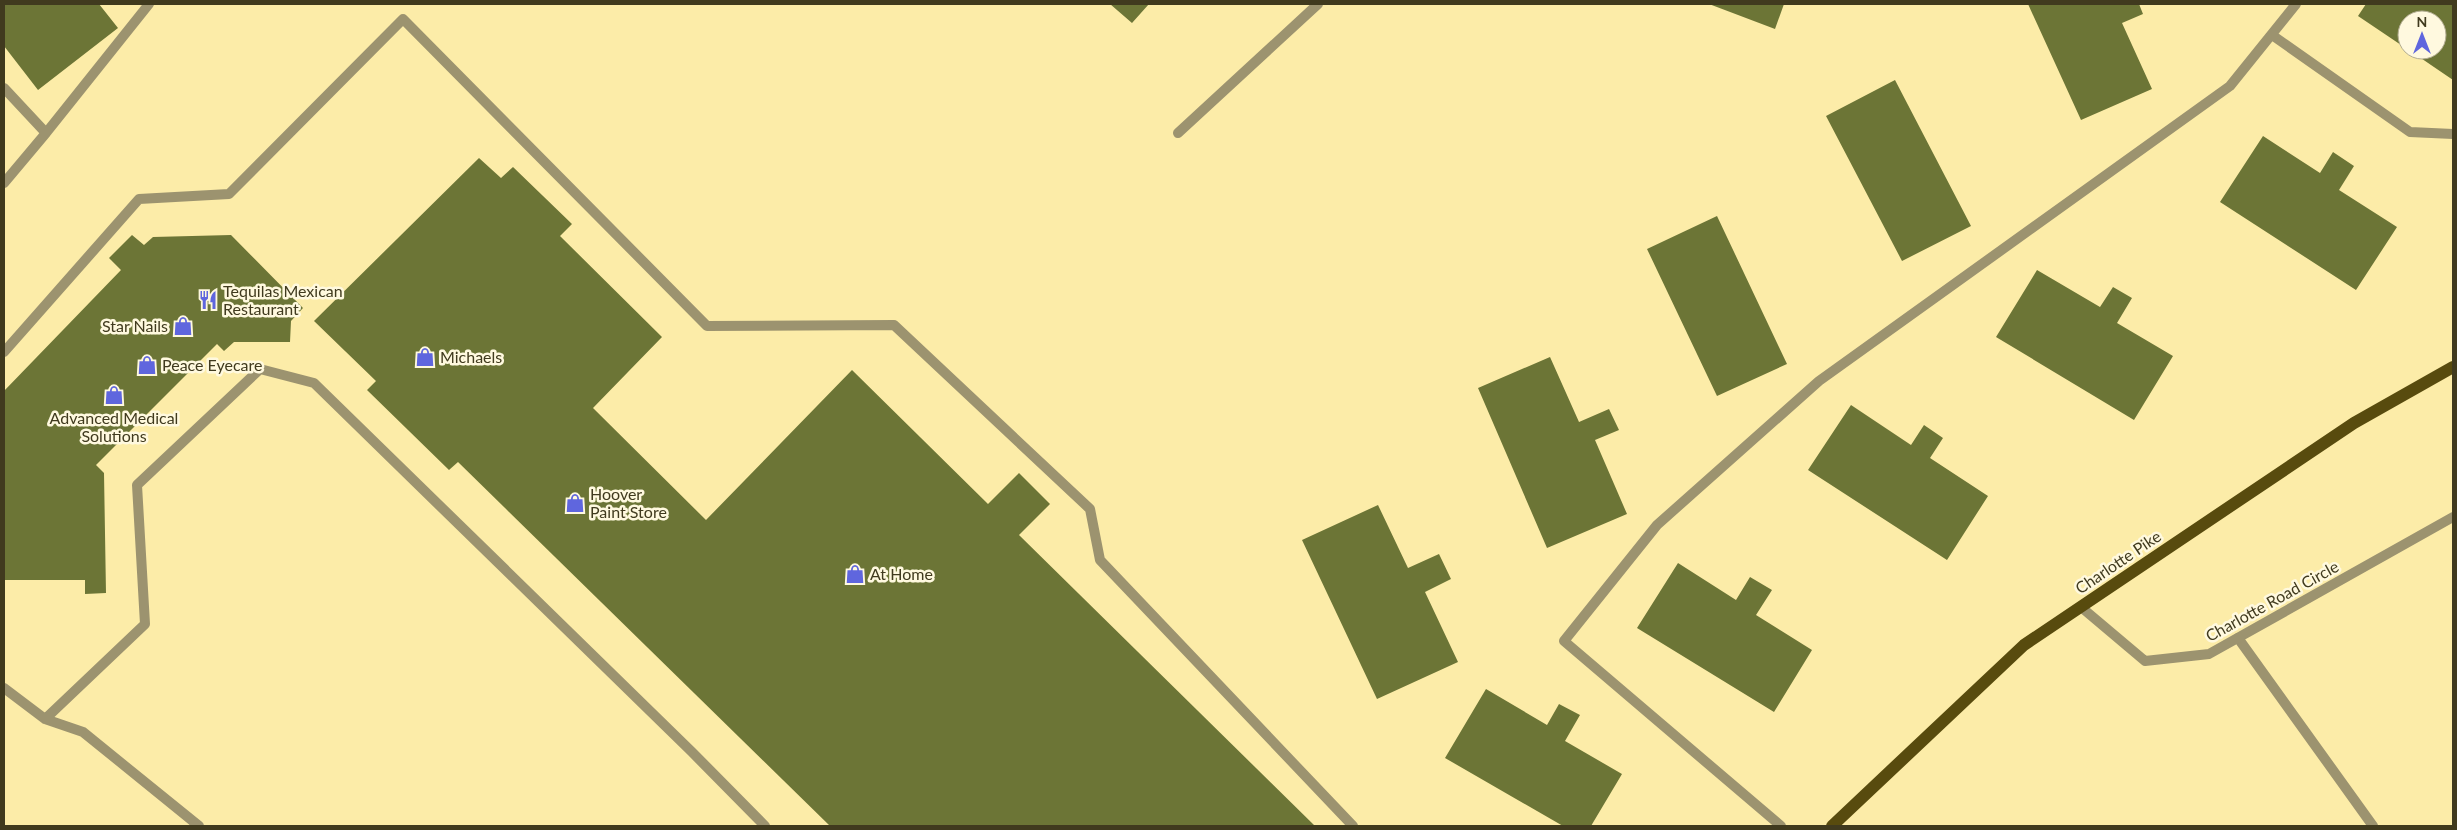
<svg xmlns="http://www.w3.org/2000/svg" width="2457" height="830" viewBox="0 0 2457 830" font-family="Lato,sans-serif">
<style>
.building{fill:#6c7536}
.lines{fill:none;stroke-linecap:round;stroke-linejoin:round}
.service{stroke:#9c936f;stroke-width:10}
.minor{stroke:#9c936f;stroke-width:10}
.primary{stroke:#584b0e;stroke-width:12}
.labels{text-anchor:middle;stroke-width:5;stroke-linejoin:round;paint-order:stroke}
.poi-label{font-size:16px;fill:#403a1e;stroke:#fff9df;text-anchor:start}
.street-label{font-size:16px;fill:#403a1e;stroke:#fff9df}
</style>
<rect width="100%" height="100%" fill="#fceca8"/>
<path class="building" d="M4 4H99L118 28 38 90 4 46Z
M1110 4H1149L1132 23Z
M1709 4H1784L1775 29Z
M2028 4H2139L2143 14 2122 23 2152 89 2081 120Z
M2366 4H2453V80L2409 50H2437V20H2407V49L2358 16Z
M1895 80 1971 226 1902 261 1826 116Z
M2263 136 2320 173 2333 152 2354 166 2339 190 2397 227 2356 290 2220 202Z
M479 158 501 178 513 167 572 224 560 236 662 337 593 408 706 520 852 370 988 504 1019 473 1050 504 1019 535 1315 826H830L458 462 449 470 367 390 376 381 314 321Z
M1717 216 1787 364 1717 396 1647 249Z
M132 235 144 245 153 237 231 235 303 308 291 321 290 342H234L224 351 217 344 96 465 104 473 106 593 85 594V580H4V391L121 270 109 258Z
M2037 270 2100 307 2113 287 2132 298 2117 323 2173 356 2134 420 1996 337Z
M1550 357 1579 422 1609 409 1619 430 1595 440 1627 514 1547 548 1478 388Z
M1851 405 1911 445 1924 425 1943 438 1930 458 1988 496 1947 560 1808 470Z
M1378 505 1408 568 1439 554 1451 579 1425 592 1458 662 1377 699 1302 540Z
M1678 563 1736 600 1750 577 1772 590 1756 615 1812 650 1774 712 1637 628Z
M1486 689 1547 725 1559 704 1580 715 1565 741 1622 774 1591 826H1563L1445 758Z"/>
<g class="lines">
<path class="service" d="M4 88 46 133 4 183
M46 133 149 4
M4 352 139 199 229 194 403 19 707 326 894 325 1090 509 1100 560 1353 826
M2238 638 2373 826
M4 688 45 719 83 732 199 826
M45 719 145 624 137 485 260 369 314 383 692 752 765 826"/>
<path class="minor" d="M2272 35 2410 132 2453 134
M1178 133 1318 4
M2081 607 2145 661 2209 654 2453 517
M1781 826 1564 641 1657 525 1819 381 2230 86 2296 4"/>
<path class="primary" d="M1832 826 2024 645 2354 423 2453 367"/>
</g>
<defs>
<g id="restaurant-bare" transform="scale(1.5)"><path d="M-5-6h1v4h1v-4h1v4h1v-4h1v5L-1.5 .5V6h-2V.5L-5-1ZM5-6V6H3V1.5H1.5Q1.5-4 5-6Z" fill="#5f66de" stroke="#fff9df" stroke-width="2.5" paint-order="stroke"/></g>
<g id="shop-bare" transform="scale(1.5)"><path d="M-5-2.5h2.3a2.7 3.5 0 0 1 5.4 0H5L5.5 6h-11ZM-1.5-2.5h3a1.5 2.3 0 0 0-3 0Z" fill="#5f66de" stroke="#fff9df" stroke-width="2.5" paint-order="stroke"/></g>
</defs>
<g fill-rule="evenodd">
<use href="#restaurant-bare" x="208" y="300"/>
<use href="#shop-bare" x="183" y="326"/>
<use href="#shop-bare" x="425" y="357"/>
<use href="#shop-bare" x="147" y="365"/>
<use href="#shop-bare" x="114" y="395"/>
<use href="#shop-bare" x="575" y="503"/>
<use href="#shop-bare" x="855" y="574"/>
</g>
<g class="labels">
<g class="poi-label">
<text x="223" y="297">Tequilas Mexican<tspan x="223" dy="18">Restaurant</tspan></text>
<text x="168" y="332" text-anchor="end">Star Nails</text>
<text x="440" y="363">Michaels</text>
<text x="162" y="371">Peace Eyecare</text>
<text x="114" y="424" text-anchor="middle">Advanced Medical<tspan x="114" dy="18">Solutions</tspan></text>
<text x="590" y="500">Hoover<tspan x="590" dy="18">Paint Store</tspan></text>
<text x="870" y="580">At Home</text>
</g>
<g class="street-label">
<text transform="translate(2118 562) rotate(-34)" y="6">Charlotte Pike</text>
<text transform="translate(2272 601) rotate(-29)" y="6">Charlotte Road Circle</text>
</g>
</g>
<rect width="2457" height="830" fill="none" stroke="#403a1e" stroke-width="10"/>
<g transform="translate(2422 35)"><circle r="24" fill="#fff9df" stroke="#b3ad92"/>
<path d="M0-4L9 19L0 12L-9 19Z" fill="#5f66de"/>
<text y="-8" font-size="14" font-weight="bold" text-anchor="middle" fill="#403a1e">N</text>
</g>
</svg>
